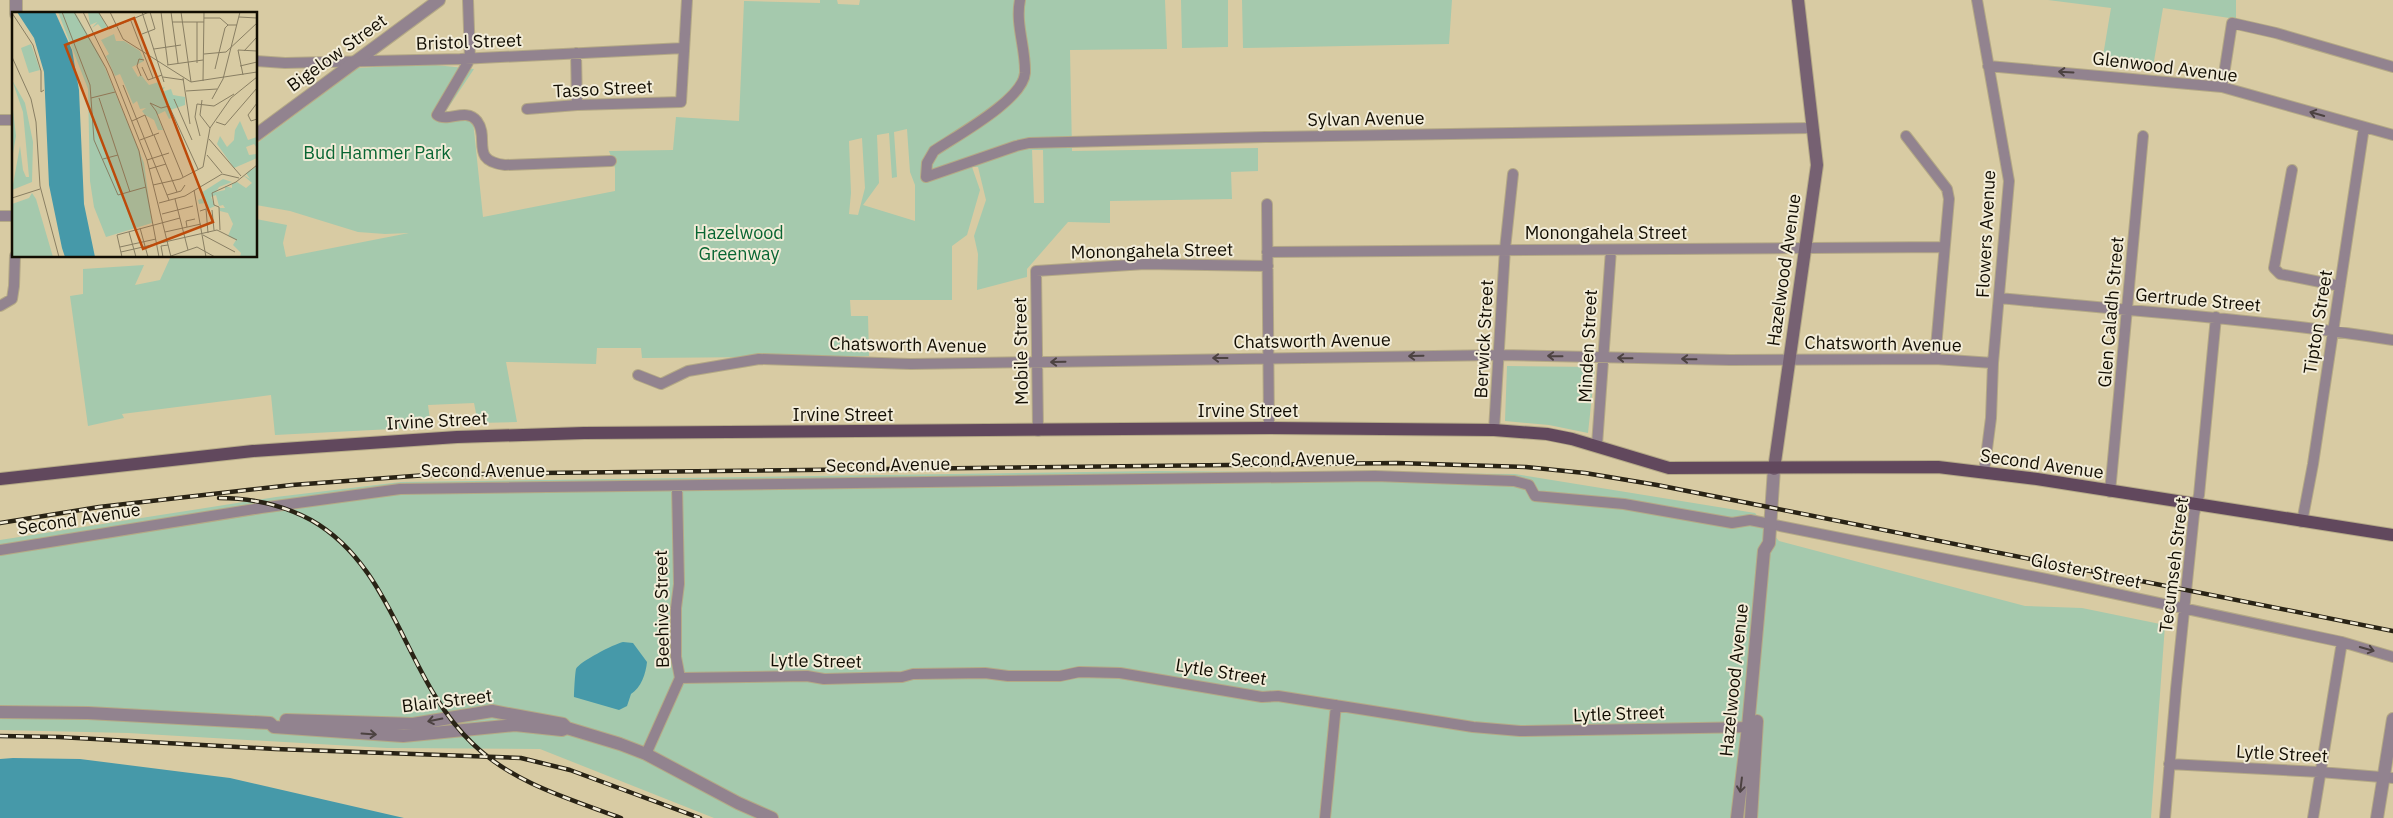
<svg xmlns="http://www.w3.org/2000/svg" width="2393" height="818" viewBox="0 0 2393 818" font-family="'IBM Plex Sans',sans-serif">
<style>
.green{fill:#a5c9ad;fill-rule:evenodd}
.water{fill:#4699a9}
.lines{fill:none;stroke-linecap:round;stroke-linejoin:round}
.minor-casing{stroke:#b4a986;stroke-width:12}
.tertiary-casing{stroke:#b4a986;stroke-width:14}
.secondary-casing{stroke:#b4a986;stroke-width:14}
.primary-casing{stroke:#b4a986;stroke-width:14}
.minor{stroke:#92838f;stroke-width:10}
.tertiary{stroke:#92838f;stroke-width:12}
.secondary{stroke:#766172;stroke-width:12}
.primary{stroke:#61485d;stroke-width:12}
.rail-casing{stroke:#292315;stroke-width:4.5}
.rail{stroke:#f2ecd8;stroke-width:2.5;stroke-dasharray:8;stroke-linecap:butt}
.oneway{stroke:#4c4241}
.labels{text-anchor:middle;stroke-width:4;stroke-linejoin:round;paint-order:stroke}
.street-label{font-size:18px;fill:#120d02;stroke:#f2ecd8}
.park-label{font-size:18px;fill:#086532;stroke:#f2ecd8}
.inset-road{fill:none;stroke:#897f63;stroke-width:1}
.view{fill:#bd4a0a;fill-opacity:0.15;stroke:#bd4a0a;stroke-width:2.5}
.inset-edge{fill:none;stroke:#120d02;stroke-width:2.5}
</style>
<rect width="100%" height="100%" fill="#d8cba3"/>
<path class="green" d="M820 0H837L838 4 859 5 860 0H1165L1167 49 1070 50 1072 151 1258 148V171L1231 172 1232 199 1110 201V223L1068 222 1027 269V277L977 290 978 254 974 236 986 200 978 167H972L980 190 967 235 952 246V300H850L851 316H868L869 356 642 358 641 348H597L596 364 506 362 517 422 478 423 474 403 428 405 431 427 275 435 271 395 122 414 124 418 88 426 70 296 83 294V269L144 265 135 285 160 280 171 256H256V219L287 225 283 243 286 257 409 233 385 234 358 232 290 211 256 205V144L358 68 426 64 474 69 446 111H472L483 217 615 191V168L609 151 673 150 676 117 739 121 744 1 820 3ZM907 129 910 172 915 185V221L863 205 879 183 877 135 889 133 892 178 897 177 894 132ZM862 138 865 188 858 215 849 214 851 193 849 141ZM1032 150H1043L1044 203H1034Z
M1181 0H1228V47L1182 48Z
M1242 0H1452L1449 44 1243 48Z
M2048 0H2236V19L2163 8 2153 67 2102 62 2111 8Z
M1507 366 1595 367 1588 433 1549 425 1505 421Z
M1156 471 1515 474 1755 513 1779 541 2025 606 2082 608 2165 625 2151 818H714L540 749 387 748 128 733 0 730V540L276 497 401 482Z"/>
<path class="water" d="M623 642 633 643 647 662C646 673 641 688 631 694L627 706 619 710 574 697C574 693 575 673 576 669 579 662 614 644 623 642Z
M13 758 80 759 230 778 404 818H0V759Z"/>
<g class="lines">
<g class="minor-casing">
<path id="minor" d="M468 0 470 59
M1020 0C1015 24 1026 49 1025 73 1023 100 956 136 934 151L927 163 926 177 1016 146 1029 143 1265 137 1812 128
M1977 0 2009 181 1993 363 1991 418 1984 472
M576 53 577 105
M470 59 437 115C448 123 466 107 477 121 490 138 469 161 505 165L611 161
M256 61 285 63 460 59 684 48
M1988 66 2222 87 2393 135
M2222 87 2232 23 2276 33 2393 67
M527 109 577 105 681 102 687 0
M0 120H14
M1906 136 1947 189 1949 199 1935 359
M2292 170 2274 268 2280 274 2340 286
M1267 204 1269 428
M0 216H14
M1267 252 1944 247
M1999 298C2131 311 2262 319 2393 340
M0 306 12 299 14 286 15 256
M638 375 661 384 688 371 759 359 911 364 1500 355 1730 360 1935 359 1993 363
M1494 430 1505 249 1513 174
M1038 431 1036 271 1145 264 1268 266
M1597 445 1611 250
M2110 492 2143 136
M2302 522 2313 464 2364 127
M0 550 261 508 400 489 1375 476 1514 481 1529 485 1535 496 1624 504 1732 523 1750 520 2046 579 2342 642 2393 657
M680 678 807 676 824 679 902 677 913 674 985 673 1008 676H1060L1079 672 1120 673 1262 697 1278 696 1473 727 1520 731 1756 727
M646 754 680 678 676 657V608L679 584 677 486
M2169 764 2320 772 2393 778
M1325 818 1336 705
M2165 818 2176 689 2194 514 2199 495 2216 317
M2313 818 2342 642"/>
</g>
<g class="tertiary-casing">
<path id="tertiary" d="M16 0V14
M256 135 439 0
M0 712 88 713 270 723 274 727 403 736 515 725 562 730 567 728
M286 720 413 724 492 711 563 724 567 728 620 744 646 754 738 803 772 818
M1737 818 1748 727 1764 551 1769 543 1774 469
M1751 818 1757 721
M2377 818 2393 719"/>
</g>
<g class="secondary-casing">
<path id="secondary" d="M1774 469 1817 165 1798 0"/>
</g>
<g class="primary-casing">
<path id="primary" d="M0 479 253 451 457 437 584 433 1269 428 1494 430 1547 434 1572 439 1669 468 1938 467 2037 479 2393 535"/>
</g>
<use href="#minor" class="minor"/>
<use href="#tertiary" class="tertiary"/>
<use href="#secondary" class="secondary"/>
<use href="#primary" class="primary"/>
<g class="rail-casing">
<path id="rail" d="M219 498C251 498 283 505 311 520 396 568 404 679 473 744 513 783 570 799 621 818
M0 523 99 507 292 485 427 475 539 473 1397 463 1526 467 1585 473 1657 485 2393 631
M0 736 59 737 275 749 521 758 570 770 700 818"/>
</g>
<use href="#rail" class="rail"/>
</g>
<defs><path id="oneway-shaft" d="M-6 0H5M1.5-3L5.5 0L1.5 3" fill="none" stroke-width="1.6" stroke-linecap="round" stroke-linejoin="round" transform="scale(1.25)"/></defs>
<g class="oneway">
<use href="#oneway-shaft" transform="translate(2066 72) rotate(-177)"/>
<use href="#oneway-shaft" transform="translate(2317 114) rotate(-164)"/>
<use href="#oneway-shaft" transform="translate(1416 356) rotate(179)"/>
<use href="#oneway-shaft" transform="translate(1555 356) rotate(-179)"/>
<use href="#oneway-shaft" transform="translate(1220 358) rotate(180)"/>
<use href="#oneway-shaft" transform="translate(1625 358) rotate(-179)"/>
<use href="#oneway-shaft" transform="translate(1689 359) rotate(-179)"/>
<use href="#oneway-shaft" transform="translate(1058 362) rotate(179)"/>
<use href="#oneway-shaft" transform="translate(2367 649) rotate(16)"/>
<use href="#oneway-shaft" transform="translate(435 720) rotate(169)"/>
<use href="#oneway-shaft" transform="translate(369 734) rotate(4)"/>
<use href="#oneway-shaft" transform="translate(1741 785) rotate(97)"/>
</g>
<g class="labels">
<g class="street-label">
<text transform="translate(469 42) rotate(-2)" y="6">Bristol Street</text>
<text transform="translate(337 53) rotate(-36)" y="6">Bigelow Street</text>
<text transform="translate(2165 67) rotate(7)" y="6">Glenwood Avenue</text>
<text transform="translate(603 89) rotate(-3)" y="6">Tasso Street</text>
<text transform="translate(1366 119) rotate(-1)" y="6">Sylvan Avenue</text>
<text x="1606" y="239">Monongahela Street</text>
<text transform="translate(1986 234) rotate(-87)" y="6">Flowers Avenue</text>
<text transform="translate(1152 251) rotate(-1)" y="6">Monongahela Street</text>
<text transform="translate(1784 270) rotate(-82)" y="6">Hazelwood Avenue</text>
<text transform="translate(2198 300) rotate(5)" y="6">Gertrude Street</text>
<text transform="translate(2111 312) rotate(-85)" y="6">Glen Caladh Street</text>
<text transform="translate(2318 322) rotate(-81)" y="6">Tipton Street</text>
<text transform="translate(1484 339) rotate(-87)" y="6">Berwick Street</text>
<text transform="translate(1312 341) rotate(-1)" y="6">Chatsworth Avenue</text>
<text transform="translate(1883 344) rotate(1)" y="6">Chatsworth Avenue</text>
<text transform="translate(908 345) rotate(1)" y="6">Chatsworth Avenue</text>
<text transform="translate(1588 346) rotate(-87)" y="6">Minden Street</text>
<text transform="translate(1021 351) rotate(-91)" y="6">Mobile Street</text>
<text x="1248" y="417">Irvine Street</text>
<text x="843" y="421">Irvine Street</text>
<text transform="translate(437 421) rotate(-3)" y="6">Irvine Street</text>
<text transform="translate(1293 459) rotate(-1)" y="6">Second Avenue</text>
<text transform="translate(2042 464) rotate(8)" y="6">Second Avenue</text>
<text transform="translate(888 465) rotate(-1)" y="6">Second Avenue</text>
<text x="483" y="477">Second Avenue</text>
<text transform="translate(79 519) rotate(-9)" y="6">Second Avenue</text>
<text transform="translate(2174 565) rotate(-83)" y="6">Tecumseh Street</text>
<text transform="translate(2086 571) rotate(12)" y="6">Gloster Street</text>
<text transform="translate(662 609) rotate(-91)" y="6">Beehive Street</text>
<text transform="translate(816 661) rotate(1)" y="6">Lytle Street</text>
<text transform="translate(1221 672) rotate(9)" y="6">Lytle Street</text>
<text transform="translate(1734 680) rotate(-84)" y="6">Hazelwood Avenue</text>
<text transform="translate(447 701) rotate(-7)" y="6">Blair Street</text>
<text transform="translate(1619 714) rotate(-2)" y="6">Lytle Street</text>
<text transform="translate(2282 754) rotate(3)" y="6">Lytle Street</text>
</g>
<g class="park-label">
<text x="377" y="159">Bud Hammer Park</text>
<text x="739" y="239">Hazelwood<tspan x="739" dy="21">Greenway</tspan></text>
</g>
</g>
<g transform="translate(12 12)">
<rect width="245" height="245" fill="#d8cba3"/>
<path d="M46 0H63L89 46 132 151 140 211 94 225 82 195 78 169 76 77ZM76 0H87L95 15 90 17 86 12 80 16 85 10 78 13ZM102 22 104 29H112L128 39 132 49 120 55 126 65 129 63 137 73 147 70 149 76 153 75 150 80 159 77 161 83 173 85V93L158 98 161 105 157 107 153 99 145 103 151 118H146L142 108 133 103 130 99 134 96 128 97 125 89 121 92 108 62 103 64 94 44 97 42 89 28ZM19 32 28 58 17 61 9 36ZM0 68 13 91 21 130 20 170 0 178 8 134 11 158 14 165H17L11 100ZM0 90 4 124 0 147ZM228 109 236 128 245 125V136L242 132 234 135 237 143 244 142 245 146 222 156 205 132 208 124 215 135 222 128 223 118ZM245 154V244L228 245 229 241 221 233 224 228 216 224 221 212 216 201 208 199 207 196H213L211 193 207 194 204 183 199 185 203 194 194 198 193 191 187 192 186 188 191 186 189 181 211 167 220 170 207 175 204 180 213 178V174L220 176V172L225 170 234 176 240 171 231 163 238 167 234 161ZM20 181 24 187 41 245H0V192L17 186Z" fill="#a5c9ad"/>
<path d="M5 0H43L60 38 67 78 72 192 83 245H53L50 236 37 173 32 60 22 26Z" fill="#4699a9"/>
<path class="inset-road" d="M50 0 78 73 82 128 106 183 134 175M62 0 94 56 127 139 147 245M71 0 100 59 135 148 159 245M98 0 111 27 179 70 245 60M130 0 152 70M149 0 156 53M159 0 166 51M169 0 179 70M0 1 21 33 29 59V80L32 78M87 1 97 17 137 0M227 5 245 6M192 6H208L216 13M119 9 141 66M160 10H192M185 10V51M130 22 143 17 138 0M142 37 169 33M232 39 245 25M192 42 214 40 245 11M0 45 19 87 24 110 28 174 47 245M155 53 191 48M228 54 245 50M130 55 136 68 150 63M203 57 213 16 216 13H225M231 63 226 38 245 39M129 64 125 54 127 47 132 48M151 65 172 68M171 66 178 112M191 69 192 0M111 73 157 188M174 79 205 77M79 86 103 80M87 86 118 180M162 87 180 128M200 87 211 67 228 0M190 88 188 103 198 116M138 91 149 96 157 94 186 157M138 91 144 99 171 165M245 91 236 103 239 109 245 107M120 109 133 103 141 123M204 110 213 113 245 76M142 123 165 180M188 124 183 105 185 92 202 94 222 82M197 127 229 164M128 128 147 121M195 143 210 161M91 147 106 143M135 148 157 141M137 157 154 152M141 173 168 167 191 155 198 116 219 86 245 65M182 178 194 245M155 183 169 179 173 173M0 186 28 177M163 187 176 238M147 191 173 184 210 162 227 166M200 198 202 218M188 199 194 197 196 221M150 202 181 194M175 215 174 209 183 207M128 216 136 245M208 218 207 195 202 193 200 181 224 170 245 153M117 220 124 245M153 220 189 212M191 223 223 240M108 235 144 227M109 240 205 218 225 228M159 244 185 235 203 245M110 245 105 223 168 206M151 245 149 234 156 233"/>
<path class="view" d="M122 6 201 210 131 237 53 33Z"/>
<rect width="245" height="245" class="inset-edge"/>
</g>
</svg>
